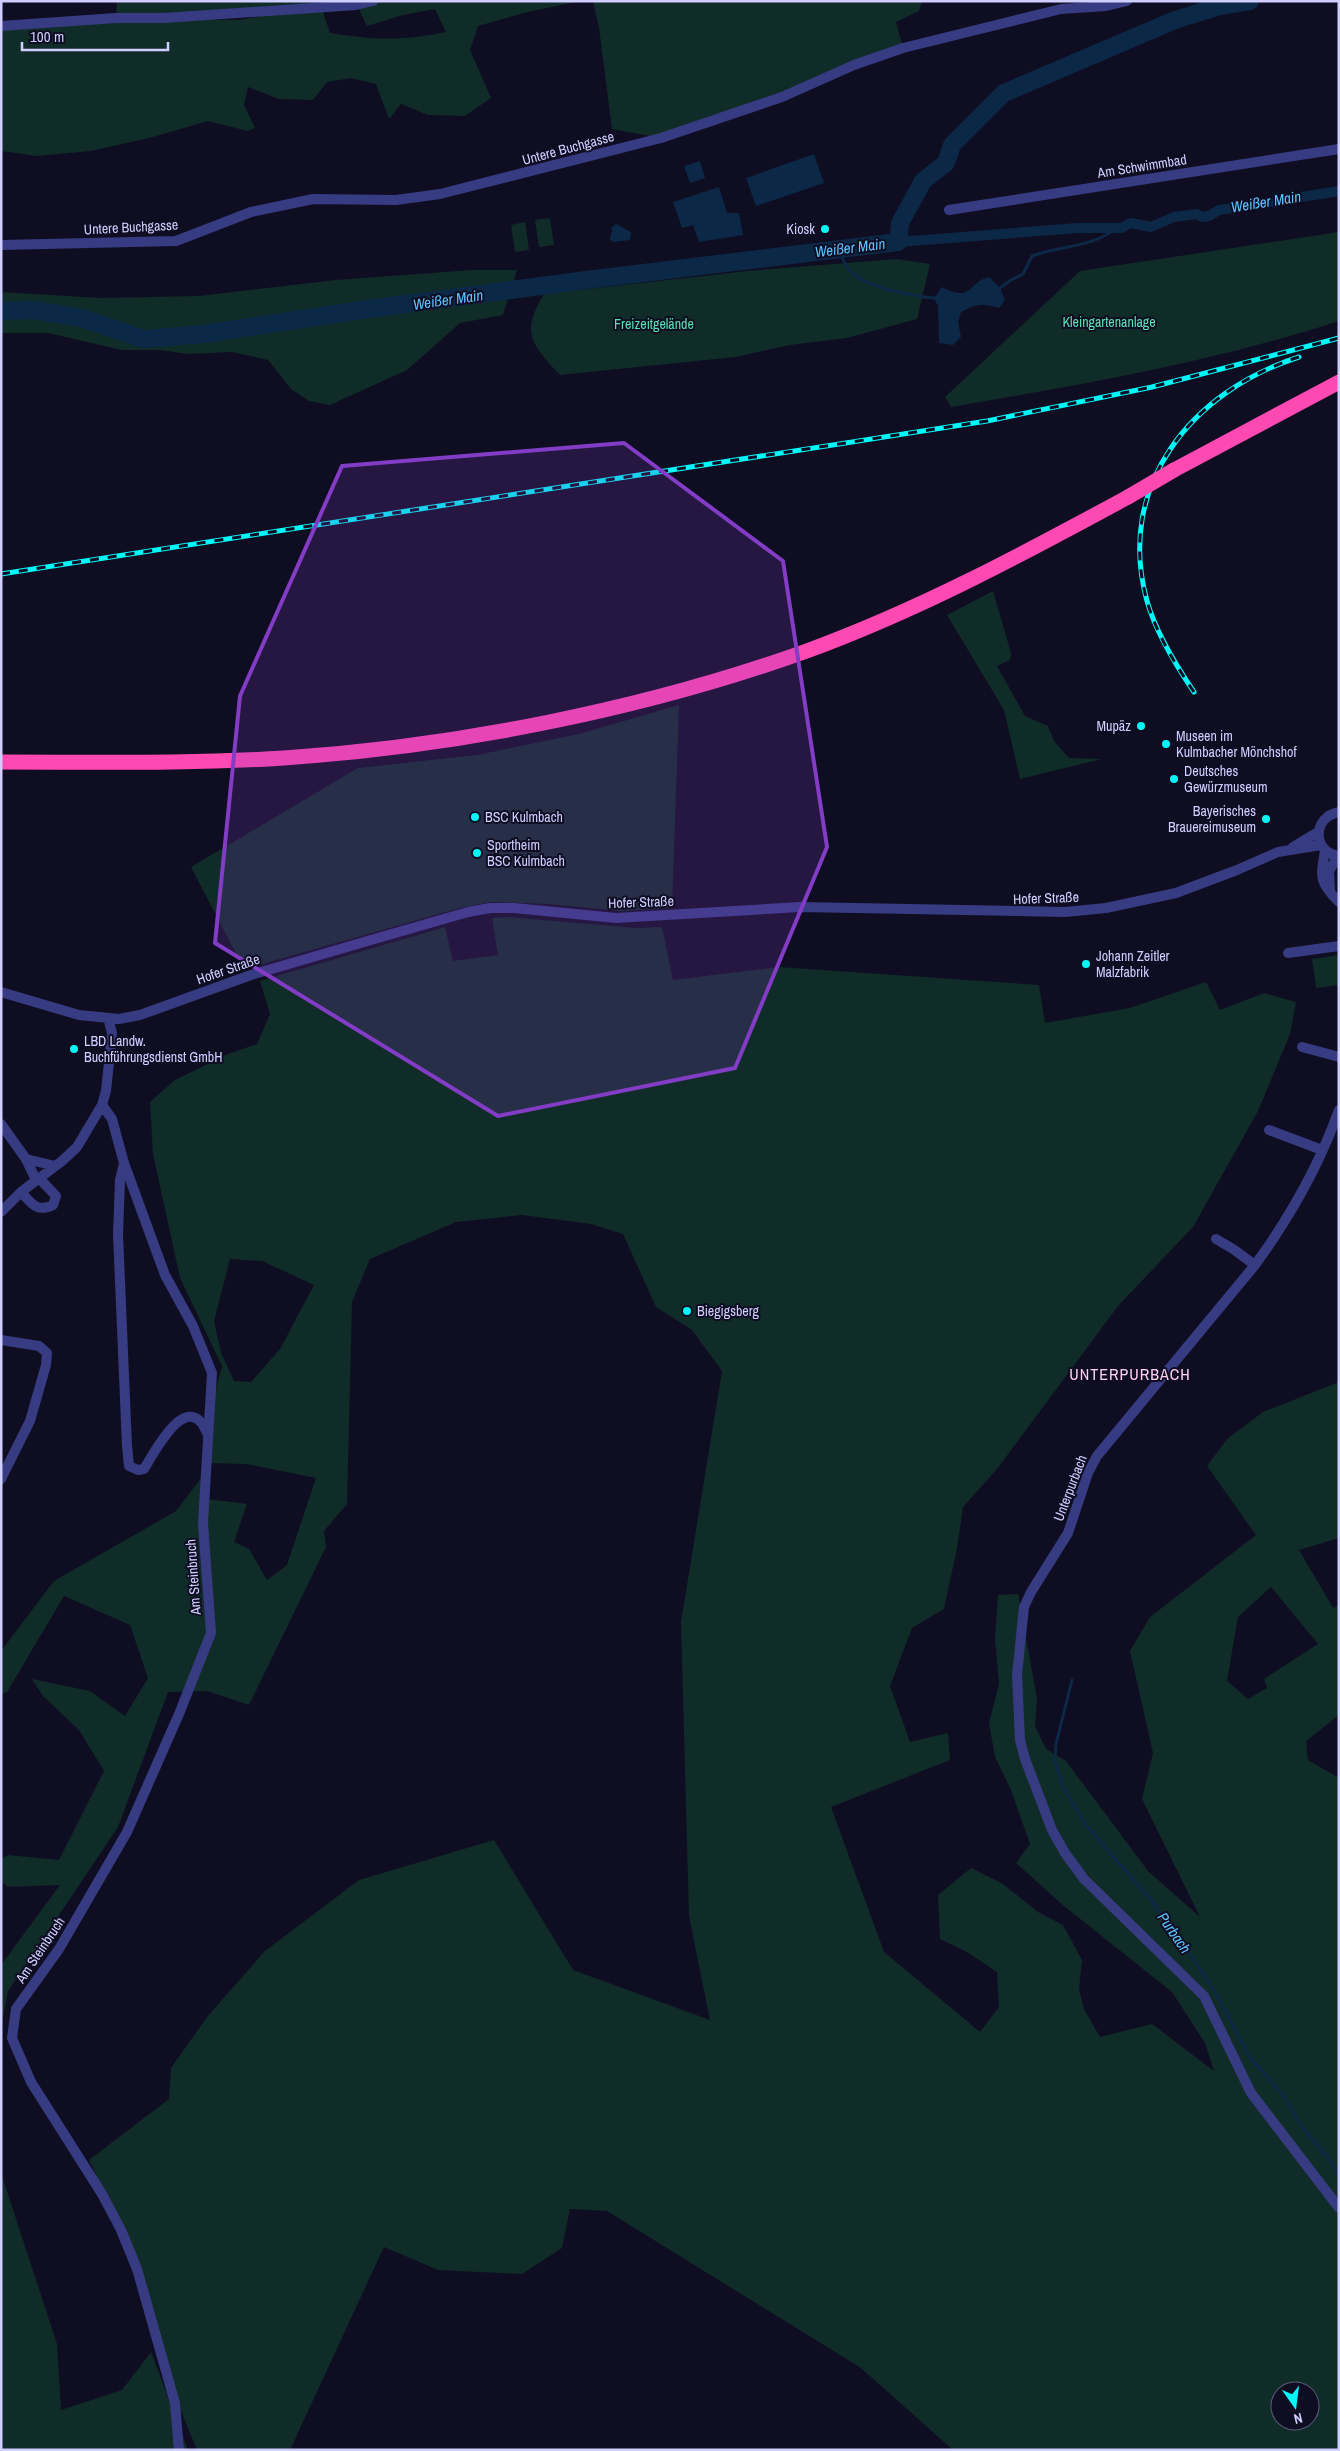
<svg xmlns="http://www.w3.org/2000/svg" width="1340" height="2451" viewBox="0 0 1340 2451" font-family="'Archivo Narrow',sans-serif">
<style>
.green{fill:#102c28;fill-rule:evenodd}
.water{fill:#0c2847}
.lines{fill:none;stroke-linecap:round;stroke-linejoin:round}
.stream{stroke:#0c2847;stroke-width:3}
.canal{stroke:#0c2847;stroke-width:10}
.river{stroke:#0c2847;stroke-width:18}
.minor{stroke:#373c82;stroke-width:10}
.highway{stroke:#ff49b2;stroke-width:15}
.rail-casing{stroke:#00f8f9;stroke-width:5}
.rail{stroke:#0f0d22;stroke-width:3;stroke-dasharray:9;stroke-linecap:butt}
.highway-bridge{stroke:#ff49b2;stroke-width:15}
.marked{fill:#833cc5;fill-opacity:0.2;stroke:#833cc5;stroke-width:4;stroke-linejoin:round}
.poi-dot{fill:#00f8f9;stroke:#0f0d22;stroke-width:2}
.labels{text-anchor:middle;stroke-width:4;stroke-linejoin:round;paint-order:stroke}
.street-label{font-size:14px;fill:#cfceff;stroke:#0f0d22}
.poi-label{font-size:14px;fill:#cfceff;stroke:#0f0d22;text-anchor:start}
.park-label{font-size:14px;fill:#58e1b1;stroke:#0f0d22}
.water-label{font-size:15px;font-style:italic;fill:#5cc3ff;stroke:#0f0d22}
.quarter-label{font-size:16px;letter-spacing:1px;fill:#ffd0f2;stroke:#0f0d22}
</style>
<rect width="100%" height="100%" fill="#0f0d22"/>
<path class="green" d="M117 1H335L321 6 330 33C373 40 404 41 446 32L435 9 403 15 367 26 355 1H580L528 12 478 26 470 50 491 98 465 116 428 115 401 104 389 119 376 84 351 78 327 82 313 100 279 99 248 87 244 105 255 128 248 131 208 121 153 137 91 151 37 156 1 151V33L7 26 116 18ZM315 7 239 20 124 18Z
M593 1H922L919 11 896 22 903 48 661 138 612 129 599 28Z
M550 218 554 245 539 247 535 220Z
M525 222 529 250 515 252 511 225Z
M1339 232V321C1213 362 1081 385 951 407L945 397 1080 271Z
M897 259 930 264 917 319 847 338 790 345 735 357 560 375C532 345 520 333 544 294L747 271Z
M471 270H517L503 315 460 323 407 370 330 405 309 401 291 389 268 360 232 352 189 354 160 350H122L48 333H1V292L100 298 199 296 336 280Z
M993 591 1011 653 1010 660 997 666 1025 716 1048 726 1054 741 1069 758 1102 759 1020 779 1004 710 947 615Z
M679 705 672 908 622 911 548 904 490 902 460 908 244 969 191 867 358 768 477 755 579 734Z
M507 917 636 928 662 927 673 980 779 967 1039 985 1045 1023 1130 1008 1206 982 1220 1010 1264 993 1296 1002 1290 1034 1258 1111 1193 1227 1118 1306 997 1469 963 1507 957 1548 944 1609 912 1628 890 1686 910 1742 948 1733 950 1760 831 1807 884 1952 980 2032 999 2007 997 1972 967 1952 940 1939 938 1895 971 1868 1003 1884 1038 1912 1063 1925 1082 1960 1079 1989 1084 2009 1100 2037 1152 2024 1214 2071 1205 2043 1172 1992 1064 1906 1016 1863 1030 1844 1011 1790 995 1757 989 1723 999 1684 995 1639 998 1595 1018 1594 1037 1698 1035 1726 1046 1749 1066 1761 1148 1871 1200 1917 1142 1799 1153 1753 1130 1651 1150 1617 1256 1535 1207 1466 1227 1439 1263 1412 1339 1382V1538L1299 1550 1333 1608 1339 1605V1715L1306 1741 1308 1760 1339 1778V2450H953L861 2368 607 2211 570 2209 562 2248 522 2274 438 2270 384 2247 290 2450H197L165 2372 133 2253 89 2160 169 2099 171 2068 207 2017 265 1951 359 1880 494 1840 573 1970 710 2020 689 1916 681 1622 722 1371 692 1330 656 1307 623 1234 591 1224 522 1215 456 1222 370 1259 352 1302 347 1504 324 1531 326 1547 249 1705 207 1691 168 1692 118 1827 8 1991 1 2028V1965L60 1885 7 1887 1 1880V1859L8 1855 59 1860 104 1771 79 1730 43 1696 32 1679 90 1691 125 1716 148 1678 130 1625 64 1596 7 1692 1 1694V1651L54 1581 176 1511 202 1477 215 1393 222 1366 180 1278 153 1154 150 1102 175 1080 228 1054 257 1044 270 1014 260 981 445 927 453 961 498 955 492 918ZM230 1259 262 1261 314 1285 280 1349 251 1382 234 1381 221 1353 214 1321ZM210 1463 246 1464 316 1478 287 1565 267 1580 249 1549 234 1542 247 1504 207 1499ZM1271 1587 1318 1644 1264 1679 1267 1688 1248 1699 1227 1681 1238 1617ZM1280 2391H1310V2421H1280Z
M1339 955V985L1316 988 1312 959Z
M1 2173 57 2344 61 2410 122 2390 151 2352 188 2450H1Z"/>
<path class="water" d="M814 154 824 183 756 206 746 178Z
M700 161 705 178 690 183 684 166Z
M719 187 727 213H739L743 235 699 242 693 225 682 228 673 202Z
M616 224 631 232 630 240 613 242 610 240 611 233 613 232 611 228Z
M989 277 1000 288 1005 300 999 308C984 303 975 304 961 312L958 322 961 337 953 345 939 343 938 306 934 298 942 287C973 303 966 283 989 277Z"/>
<g class="lines">
<path class="stream" d="M838 249C841 256 845 264 849 270 865 287 911 296 934 298
M1000 288 1011 280 1023 274 1032 256C1059 246 1095 247 1116 228
M1072 1680 1056 1744 1055 1762 1063 1787 1085 1824 1151 1900 1180 1939 1217 1995 1249 2056 1282 2094 1302 2127 1329 2159 1339 2175"/>
<path class="canal" d="M898 242 1078 228H1121L1131 223 1151 227 1174 217 1197 214 1202 217 1209 216 1219 210 1339 191"/>
<path class="river" d="M1 311 34 310 82 318 144 339 204 334 361 310 586 280 898 242 900 223 923 181 946 163 952 145 1004 93 1175 20 1220 6 1250 1"/>
<path class="minor" d="M1 26 116 18H164L356 5 373 1
M949 210 1339 149
M1 245 176 241 251 212 313 199 396 200 440 194 661 138 782 97 854 65 903 48 1061 9 1106 6 1127 1
M1339 812C1312 817 1312 852 1339 856
M1293 847 1318 832
M1325 850C1321 877 1318 881 1339 902
M1330 891 1329 871 1338 856
M1288 953 1339 946
M1 992 79 1015 119 1019 140 1015 251 975 371 940 468 912 490 908H514L616 918 800 907 1065 912 1106 908 1176 893 1237 870 1278 852 1321 845
M1302 1047 1339 1057
M102 1105 112 1119 124 1163 165 1275 193 1326 212 1373 203 1523 211 1633 179 1714 127 1832 59 1949 16 2009 12 2038 31 2082 102 2194 121 2230 137 2269 175 2403 179 2450
M1339 1110C1319 1166 1290 1217 1255 1265L1097 1456 1088 1473 1068 1533 1031 1592 1024 1607 1017 1675 1020 1740 1025 1759 1052 1830 1065 1853 1084 1879 1204 1996 1251 2093 1339 2208
M1 1124 26 1159 36 1180
M1269 1130 1322 1150
M26 1159 55 1166
M124 1164 120 1180 118 1234 127 1446 129 1466 138 1470 144 1469C155 1451 188 1387 207 1433
M21 1192C31 1203 37 1213 53 1205L56 1196 39 1178
M1 1212 21 1192 62 1161 77 1147 102 1105 106 1091 112 1033 108 1018
M1216 1239 1233 1249 1255 1265
M1 1340 39 1346 47 1353 46 1365 30 1421 1 1479"/>
<path class="highway" d="M1174 470 1339 382
M1 762C96 762 190 764 284 758 457 746 641 710 804 652 917 611 1023 554 1128 497"/>
<g class="rail-casing">
<path id="rail" d="M1 574 987 421 1152 387 1339 338
M1194 692C1175 664 1156 633 1147 601 1115 485 1192 391 1299 357"/>
</g>
<use href="#rail" class="rail"/>
<path class="highway-bridge" d="M1128 497 1174 470"/>
</g>
<path class="marked" d="M624 443 783 561 827 847 735 1068 498 1116 215 943 240 696 342 466Z"/>
<g class="poi-dot">
<circle cx="825" cy="229" r="5"/>
<circle cx="1141" cy="726" r="5"/>
<circle cx="1166" cy="744" r="5"/>
<circle cx="1174" cy="779" r="5"/>
<circle cx="475" cy="817" r="5"/>
<circle cx="1266" cy="819" r="5"/>
<circle cx="477" cy="853" r="5"/>
<circle cx="1086" cy="964" r="5"/>
<circle cx="74" cy="1049" r="5"/>
<circle cx="687" cy="1311" r="5"/>
</g>
<g class="labels">
<g class="street-label">
<text transform="translate(568 148) rotate(-15)" y="5">Untere Buchgasse</text>
<text transform="translate(1142 166) rotate(-9)" y="5">Am Schwimmbad</text>
<text transform="translate(131 227) rotate(-3)" y="5">Untere Buchgasse</text>
<text transform="translate(1046 898) rotate(-2)" y="5">Hofer Straße</text>
<text transform="translate(641 902) rotate(-2)" y="5">Hofer Straße</text>
<text transform="translate(228 969) rotate(-19)" y="5">Hofer Straße</text>
<text transform="translate(1070 1488) rotate(-69)" y="5">Unterpurbach</text>
<text transform="translate(193 1577) rotate(-94)" y="5">Am Steinbruch</text>
<text transform="translate(40 1950) rotate(-56)" y="5">Am Steinbruch</text>
</g>
<g class="poi-label">
<text x="815" y="234" text-anchor="end">Kiosk</text>
<text x="1131" y="731" text-anchor="end">Mupäz</text>
<text x="1176" y="741">Museen im<tspan x="1176" dy="16">Kulmbacher Mönchshof</tspan></text>
<text x="1184" y="776">Deutsches<tspan x="1184" dy="16">Gewürzmuseum</tspan></text>
<text x="1256" y="816" text-anchor="end">Bayerisches<tspan x="1256" dy="16">Brauereimuseum</tspan></text>
<text x="485" y="822">BSC Kulmbach</text>
<text x="487" y="850">Sportheim<tspan x="487" dy="16">BSC Kulmbach</tspan></text>
<text x="1096" y="961">Johann Zeitler<tspan x="1096" dy="16">Malzfabrik</tspan></text>
<text x="84" y="1046">LBD Landw.<tspan x="84" dy="16">Buchführungsdienst GmbH</tspan></text>
<text x="697" y="1316">Biegigsberg</text>
</g>
<g class="park-label">
<text x="1109" y="327">Kleingartenanlage</text>
<text x="654" y="329">Freizeitgelände</text>
</g>
<g class="water-label">
<text transform="translate(1266 202) rotate(-9)" y="5">Weißer Main</text>
<text transform="translate(850 248) rotate(-7)" y="5">Weißer Main</text>
<text transform="translate(448 300) rotate(-8)" y="5">Weißer Main</text>
<text transform="translate(1174 1933) rotate(55)" y="5">Purbach</text>
</g>
<g class="quarter-label">
<text x="1130" y="1380">UNTERPURBACH</text>
</g>
</g>
<rect width="1340" height="2451" fill="none" stroke="#cfceff" stroke-width="5"/>
<g transform="translate(1295 2406) rotate(166)"><circle r="24" fill="#0f0d22" stroke="#5c5a7a"/>
<path d="M0-4L9 19L0 12L-9 19Z" fill="#00f8f9"/>
<text y="-8" font-size="14" font-weight="bold" text-anchor="middle" fill="#cfceff">N</text>
</g>
<path d="M22 42v8h146v-8" fill="none" stroke="#cfceff" stroke-width="2.5"/>
<text x="30" y="42" font-size="15" fill="#cfceff" stroke="#0f0d22" stroke-width="4" paint-order="stroke">100 m</text>
</svg>
